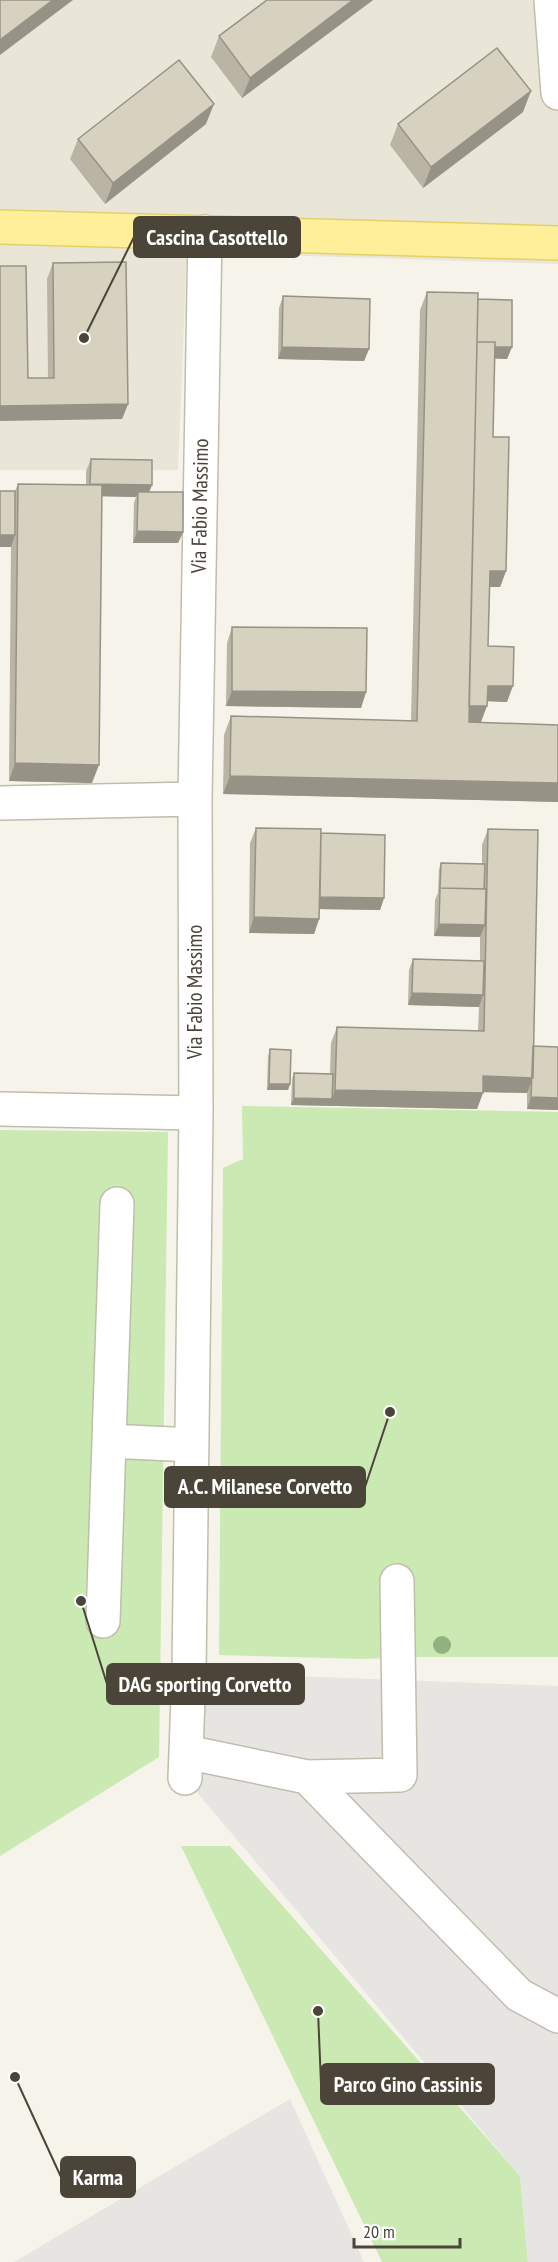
<svg xmlns="http://www.w3.org/2000/svg" width="558" height="2262" viewBox="0 0 558 2262" font-family="'PT Sans Narrow',sans-serif">
<style>
.residential{fill:#e9e6d8}
.green{fill:#cae9b3}
.parking{fill:#e7e5e2}
.lines{fill:none;stroke-linecap:round;stroke-linejoin:round}
.minor-casing{stroke:#c1bdad;stroke-width:36}
.major-casing{stroke:#e5d068;stroke-width:36}
.minor{stroke:#fff;stroke-width:33}
.major{stroke:#ffef9a;stroke-width:33}
.tree{fill:#91b280}
.wall{fill:#b9b4a4}
.shaded-wall{fill:#969286}
.building{fill:#d7d1bf;stroke:#969286;stroke-width:1.5}
.labels{text-anchor:middle;stroke-width:5;stroke-linejoin:round;paint-order:stroke}
.street-label{font-size:21px;fill:#4a4538;stroke:#fff}
.leader{fill:none;stroke:#4a4538;stroke-width:2}
.callout-dot{fill:#4a4538;stroke:#fff;stroke-width:2}
.callout{fill:#4a4538;stroke:#4a4538;stroke-width:2}
.callout-label{font-size:22px;text-anchor:middle;font-weight:bold;fill:#fff}
</style>
<rect width="100%" height="100%" fill="#f5f3ea"/>
<path class="residential" d="M0 0H558V264L187 252 178 470H0Z"/>
<path class="green" d="M242 1106 558 1112V1657H408L364 1659 219 1655 223 1168 243 1159Z
M0 1130 168 1132 159 1757 0 1856Z
M181 1846H230L520 2176 528 2262H382Z"/>
<path class="parking" d="M189 1672 558 1686V2262H528L520 2176 185 1778Z
M290 2099 364 2262H14Z"/>
<g class="lines">
<g class="minor-casing">
<path id="minor" d="M551 0 558 93
M0 803 195 799
M0 1109 196 1113
M117 1204 109 1441 192 1445
M103 1621 109 1441
M186 1752 307 1777 400 1775 397 1581
M307 1777 519 1995 558 2016
M185 1778 189 1672 196 1113 195 799 205 232"/>
</g>
<g class="major-casing">
<path id="major" d="M0 227 558 243"/>
</g>
<use href="#minor" class="minor"/>
<use href="#major" class="major"/>
</g>
<circle class="tree" cx="442" cy="1645" r="9"/>
<path class="wall" d="M267 0H373L242 98 211 57 219 36Z
M523 112 423 188 390 145 398 124Z
M206 124 105 204 70 159 78 139Z
M53 263 128 404 122 419 28 378H48L47 279Z
M427 292 478 299 512 347 507 359 494 358 493 437 506 571 500 587H490L488 646 507 702 487 701 481 722H469L558 725V802L223 794 224 735 231 716 411 721 420 310Z
M283 296 369 349 364 361 278 359 279 308Z
M91 459 152 485 149 492 183 532 178 543H133L134 503 136 497 102 496 92 783 9 781 11 547 15 491 18 484 86 485V471Z
M232 627 366 692 361 708 226 706 227 643Z
M256 828 321 833 384 898 380 910 320 909 319 919 314 934 249 933 250 843Z
M488 829 533 1046 558 1047V1110L527 1109V1092V1093L483 1092 477 1109 291 1105 292 1079 294 1073H330L331 1043 337 1027 478 1031 479 1007 408 1005 409 970 413 959 480 961V937L434 936 435 900 438 893 439 869 441 863 482 864V845Z
M270 1049 290 1084 288 1090H267L268 1056Z"/>
<path class="shaded-wall" d="M53 0H73L0 55V40Z
M353 0H373L242 98 250 78Z
M531 91 523 112 423 188 431 167Z
M214 104 206 124 105 204 113 183Z
M476 346 512 347 507 359 476 358Z
M282 347 369 349 364 361 278 359Z
M128 404 122 419 0 421V406Z
M90 484 152 485 147 497 138 492 136 497 86 496Z
M137 531 183 532 178 543H133Z
M0 535H15L11 547H0Z
M490 571H506L500 587H484Z
M488 686H513L507 702 482 701Z
M232 691 366 692 361 708 226 706Z
M468 706H487L481 722H462Z
M15 763 99 765 92 783 9 781Z
M230 776 558 783V802L223 794Z
M318 897 384 898 380 910 314 909Z
M254 917 319 919 314 934 249 933Z
M439 924 485 925 480 937 434 936Z
M412 993 483 995 479 1007 408 1005Z
M483 1076 533 1078 527 1093 477 1092Z
M269 1084H290L288 1090H267Z
M335 1090 483 1093 477 1109 291 1105 294 1098 332 1099Z
M531 1097 558 1098V1110L527 1109Z"/>
<path class="building" d="M0 0H53L0 40Z
M267 0H353L250 78 219 36Z
M497 48 531 91 431 167 398 124Z
M179 60 214 104 113 183 78 139Z
M126 262 128 404 0 406V266H26L28 378H54L53 263Z
M427 292 478 293 469 722 558 725V783L230 776 231 716 417 721Z
M283 296 370 299 369 349 282 347Z
M478 299 512 300V347H495V342H477Z
M477 342H495L493 437H509L506 571H490L488 646 514 647 513 686H488L487 706H469Z
M91 459 152 460V485L90 484Z
M18 484 102 485 99 765 15 763Z
M0 491H15V535H0Z
M138 492H183V532L137 531Z
M232 627 367 628 366 692 232 691Z
M256 828 321 829 319 919 254 917Z
M488 829 538 830 533 1078 483 1076V1093L335 1090 337 1027 484 1031Z
M321 833 385 835 384 898 320 897Z
M441 863 485 864 484 889 440 888Z
M440 888 486 889 485 925 439 924Z
M413 959 484 961 483 995 412 993Z
M533 1046 558 1047V1098L531 1097Z
M270 1049 291 1050 290 1084H269Z
M294 1073 333 1074 332 1099 294 1098Z"/>
<g class="labels">
<g class="street-label">
<text transform="translate(200 506) rotate(-89)" y="7">Via Fabio Massimo</text>
<text transform="translate(195 992) rotate(-90)" y="7">Via Fabio Massimo</text>
</g>
</g>
<path class="leader" d="M84 338L134 237M390 1412L365 1487M81 1601L107 1684M318 2011L321 2084M15 2077L61 2177"/>
<g class="callout-dot">
<circle cx="84" cy="338" r="6"/>
<circle cx="390" cy="1412" r="6"/>
<circle cx="81" cy="1601" r="6"/>
<circle cx="318" cy="2011" r="6"/>
<circle cx="15" cy="2077" r="6"/>
</g>
<g class="callout">
<rect x="134" y="217" width="166" height="40" rx="6"/>
<rect x="165" y="1467" width="200" height="40" rx="6"/>
<rect x="107" y="1664" width="197" height="40" rx="6"/>
<rect x="321" y="2064" width="173" height="40" rx="6"/>
<rect x="61" y="2157" width="74" height="40" rx="6"/>
</g>
<g class="callout-label">
<text x="217" y="245">Cascina Casottello</text>
<text x="265" y="1494">A.C. Milanese Corvetto</text>
<text x="205" y="1692">DAG sporting Corvetto</text>
<text x="408" y="2092">Parco Gino Cassinis</text>
<text x="98" y="2185">Karma</text>
</g>
<path d="M354 2238v9h106v-9" fill="none" stroke="#4a4538" stroke-width="3"/>
<text x="363" y="2238" font-size="18" fill="#4a4538" stroke="#ffffff" stroke-width="4.5" paint-order="stroke">20 m</text>
</svg>
